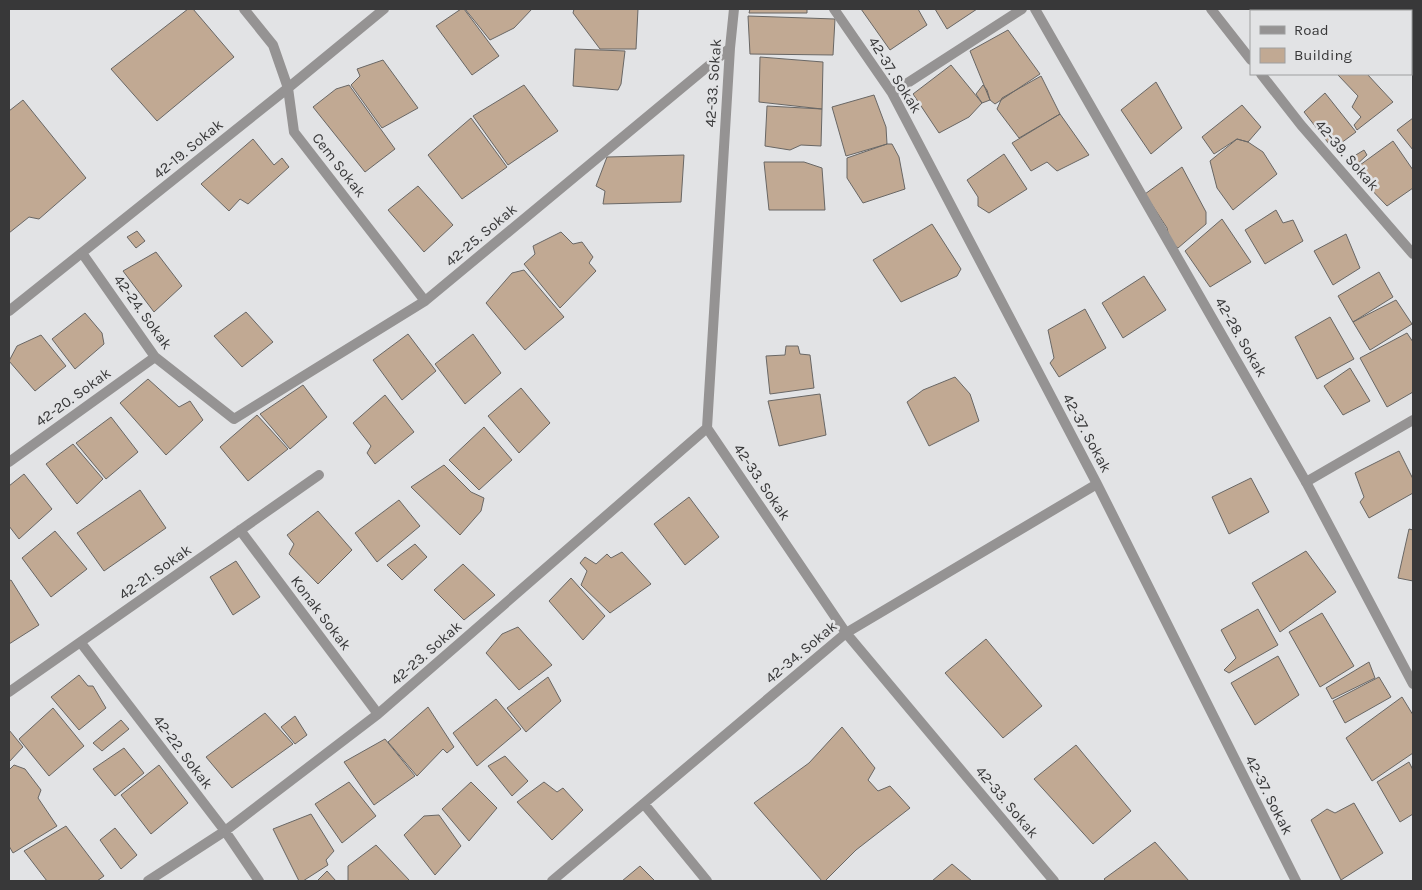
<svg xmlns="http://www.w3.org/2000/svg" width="1422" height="890" viewBox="0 0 1422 890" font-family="Karla,sans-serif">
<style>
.building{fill:#c1a993;stroke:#696765}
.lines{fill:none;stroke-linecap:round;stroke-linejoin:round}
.service{stroke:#959393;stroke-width:10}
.minor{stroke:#959393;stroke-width:10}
.labels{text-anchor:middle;stroke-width:5;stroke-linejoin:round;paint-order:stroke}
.street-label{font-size:15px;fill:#383839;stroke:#e2e3e5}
</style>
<rect width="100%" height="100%" fill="#e2e3e5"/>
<path class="building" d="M188 9H193L234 57 157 121 111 69Z
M461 9H464L499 56 472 75 436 26Z
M465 9H532L514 28 490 40Z
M574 9H638L636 49H600L573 13Z
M750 9H807V13H749Z
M861 9H918L927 25 890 50Z
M935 9H977L947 29Z
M748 16 835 19 833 55 750 54Z
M1008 30 1040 74 995 104 990 100 970 51Z
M575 49 625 51 621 84 618 90 573 86Z
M760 57 823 62 822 109 759 102Z
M383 60 418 108 382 128 351 85 360 76 357 69Z
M951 65 982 103 969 117 939 133 913 94Z
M1340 74H1367L1393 102 1357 130 1354 125 1361 117 1352 107 1358 96 1338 75Z
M1041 76 1060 114 1019 138 997 109 1002 98Z
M1156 82 1182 128 1151 154 1121 110Z
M349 85 395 149 365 172 313 107 336 89Z
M524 85 558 131 508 165 473 116Z
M983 85 987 90 990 100 982 103 976 94Z
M1325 93 1356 132 1333 149 1304 112Z
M874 95 886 127 887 144 846 156 832 107Z
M23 100 86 178 39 219 29 217 9 233V111Z
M1242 105 1261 127 1248 142 1237 139 1214 154 1202 137Z
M767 106 822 109 821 146 801 145 790 150 765 146Z
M1060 114 1089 155 1057 171 1047 162 1031 171 1012 143Z
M471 118 507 167 462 199 428 155Z
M1413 118V150L1397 130Z
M253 139 274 165 282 158 289 167 248 204 240 199 229 211 201 184Z
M1237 139 1248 142 1263 152 1277 174 1233 210 1217 188 1210 161Z
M1393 141 1413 170V188L1387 206 1364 182 1360 165Z
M887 144H892L899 157 905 189 863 203 847 178V158Z
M1364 150 1367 155 1353 168 1346 161Z
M1004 154 1027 189 989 213 978 206V197L967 180Z
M684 155 681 202 603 204 605 191 596 186 607 157Z
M764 162H804L822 168 825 210H769Z
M1182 167 1206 212V224L1178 248 1170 242 1167 228 1145 194Z
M418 186 453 225 424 252 388 210Z
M1276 210 1283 223 1293 220 1303 241 1265 264 1245 230Z
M1222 219 1251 262 1210 287 1185 251Z
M932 224 961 269 957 276 901 302 873 260Z
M137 231 145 241 136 248 127 237Z
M561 232 573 244 582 242 593 257 589 263 596 271 560 308 524 264 535 254 533 246Z
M1346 234 1360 268 1333 285 1314 251Z
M156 252 182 286 154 312 123 271Z
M524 270 564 317 525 350 486 303 512 273Z
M1379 272 1393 297 1353 322 1338 296Z
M1144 276 1166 310 1123 338 1102 303Z
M1396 300 1412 324 1370 350 1353 322Z
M1085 309 1106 348 1059 377 1050 363 1054 358 1048 330Z
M246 312 273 342 242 367 214 336Z
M85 313 102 333 104 344 75 369 52 339Z
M1330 317 1354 359 1317 379 1295 337Z
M1407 333 1413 342V392L1387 407 1360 358Z
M408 334 436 371 402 400 373 360Z
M473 334 501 373 465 404 435 364Z
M41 335 66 366 35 391 9 361 17 346Z
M786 346H798L800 354 810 355 814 388 770 394 766 356 785 355Z
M1350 368 1370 401 1343 415 1324 386Z
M955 377 970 394 979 421 929 446 907 402 923 390Z
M148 379 179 407 190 401 203 420 166 455 120 403Z
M303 385 327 417 290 449 260 414Z
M521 388 550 423 519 453 488 416Z
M820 394 826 435 779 446 768 401Z
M385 395 414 432 375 464 367 453 371 446 353 423Z
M257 415 288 449 248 481 220 447Z
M111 417 138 452 106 479 76 443Z
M484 427 512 460 479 490 449 460Z
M73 444 103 479 77 504 46 464Z
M1399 451 1413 479V493L1369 518 1360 502 1364 497 1355 473Z
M444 465 471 492 484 498 481 511 460 535 411 487Z
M24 474 52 509 19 539 9 526V486Z
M1251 478 1269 512 1229 534 1212 497Z
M140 490 166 528 104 571 77 533Z
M689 497 719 537 685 565 654 524Z
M399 500 420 526 377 562 355 533Z
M318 511 352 550 318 584 289 554 294 544 287 535Z
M1409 529 1413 530V581L1398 578Z
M55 531 87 569 51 597 22 558Z
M415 544 427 557 402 580 387 565Z
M1306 551 1336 592 1280 632 1252 583Z
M622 552 651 584 610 613 581 585 587 571 580 563 585 557 596 564 607 554 611 558Z
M236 561 260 597 233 615 210 577Z
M463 564 495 595 464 620 434 590Z
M571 578 605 616 583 640 549 601Z
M11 580 39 625 9 644V581Z
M1258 609 1278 645 1229 673 1224 670 1236 658 1221 630Z
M1322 613 1354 666 1320 687 1289 632Z
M518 627 552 665 519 690 486 653 502 634Z
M986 639 1042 706 1003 738 945 673Z
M1278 656 1299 695 1255 725 1231 683Z
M1369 662 1375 678 1332 699 1326 688Z
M79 675 88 686H93L106 708 79 730 51 697Z
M548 677 561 701 526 732 507 708Z
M1379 677 1391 697 1345 723 1333 701Z
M1402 697 1413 715V753L1372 781 1346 738Z
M496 699 521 729 477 766 453 733Z
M428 707 454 747 447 753 443 749 417 776 388 742Z
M53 708 84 746 49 776 19 739Z
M265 713 293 744 232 788 206 757Z
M295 716 307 735 295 744 281 727Z
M121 720 129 729 102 751 93 743Z
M842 727 875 768 868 780 878 791 890 786 910 808 856 850 825 881H822L754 803 809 763Z
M9 730 23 747 9 762Z
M385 739 415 776 374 805 344 762Z
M1076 745 1131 811 1093 844 1034 779Z
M124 748 144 773 115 796 93 769Z
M505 756 528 781 512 796 488 766Z
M1409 762 1413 770V814L1400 822 1377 782Z
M14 765 25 769 41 790 38 798 57 826 13 853 9 846V770Z
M159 765 188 803 151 834 121 795Z
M349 782 376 816 342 843 315 804Z
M471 782 497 808 469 841 442 809Z
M544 782 557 792 563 788 583 810 552 840 517 802Z
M1354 803 1383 853 1341 880 1311 820 1327 809 1335 813Z
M311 814 334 851 326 860 328 865 303 881H299L273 829Z
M439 815 461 846 435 875 404 835 424 816Z
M66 826 104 876 97 881H47L24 851Z
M115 828 137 855 121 869 100 840Z
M1155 842 1189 881H1106L1104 879Z
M376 845 410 881H348V866Z
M952 864 972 881H932Z
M640 866 655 881H622Z
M327 871 336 881H317Z"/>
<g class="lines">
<path class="service" d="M1306 482 1413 420"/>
<path class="minor" d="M244 9 273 45 288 88 294 132 425 301
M734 9 730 48 707 428 846 633 1054 881
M834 9 892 93 1097 484 1296 881
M1035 9 1306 482 1413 684
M1211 9 1251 60
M1395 9 1398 11
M1411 21 1413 23
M1261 74 1301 125 1413 254
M892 93 1022 9
M82 253 155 357 234 419 425 301 730 48
M9 311 288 88 384 9
M9 462 155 357
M240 530 378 714
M81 643 225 831 259 881
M9 692 319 475
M644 804 707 881
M148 881 225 831 378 714 707 428
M552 881 846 633 1097 484"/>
</g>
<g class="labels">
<g class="street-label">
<text transform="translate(895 75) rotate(58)" y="5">42-37. Sokak</text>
<text transform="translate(713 83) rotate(-86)" y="5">42-33. Sokak</text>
<text transform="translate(188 149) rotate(-39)" y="5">42-19. Sokak</text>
<text transform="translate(1347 155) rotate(49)" y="5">42-39. Sokak</text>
<text transform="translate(339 165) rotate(52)" y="5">Cem Sokak</text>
<text transform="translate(481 235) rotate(-40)" y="5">42-25. Sokak</text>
<text transform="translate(143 312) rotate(54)" y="5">42-24. Sokak</text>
<text transform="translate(1241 337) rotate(60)" y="5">42-28. Sokak</text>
<text transform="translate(73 397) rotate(-36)" y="5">42-20. Sokak</text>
<text transform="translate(1087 433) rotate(62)" y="5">42-37. Sokak</text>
<text transform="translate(762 482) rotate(56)" y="5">42-33. Sokak</text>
<text transform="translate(155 572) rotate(-35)" y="5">42-21. Sokak</text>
<text transform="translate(321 613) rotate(53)" y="5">Konak Sokak</text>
<text transform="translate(801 652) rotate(-40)" y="5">42-34. Sokak</text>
<text transform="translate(426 653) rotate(-41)" y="5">42-23. Sokak</text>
<text transform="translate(183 752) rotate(53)" y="5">42-22. Sokak</text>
<text transform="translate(1269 795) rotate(63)" y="5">42-37. Sokak</text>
<text transform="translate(1007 802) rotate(50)" y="5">42-33. Sokak</text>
</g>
</g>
<rect width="1422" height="890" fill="none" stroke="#383839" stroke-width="20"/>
<rect x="1250" y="10" width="162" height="65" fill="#e2e3e5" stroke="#9e9fa0"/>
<rect x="1260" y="26" width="25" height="8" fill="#959393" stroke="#9e9fa0"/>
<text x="1294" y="35" font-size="15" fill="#383839">Road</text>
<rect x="1260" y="48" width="25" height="15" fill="#c1a993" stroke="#9e9fa0"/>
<text x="1294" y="60" font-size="15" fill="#383839">Building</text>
</svg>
